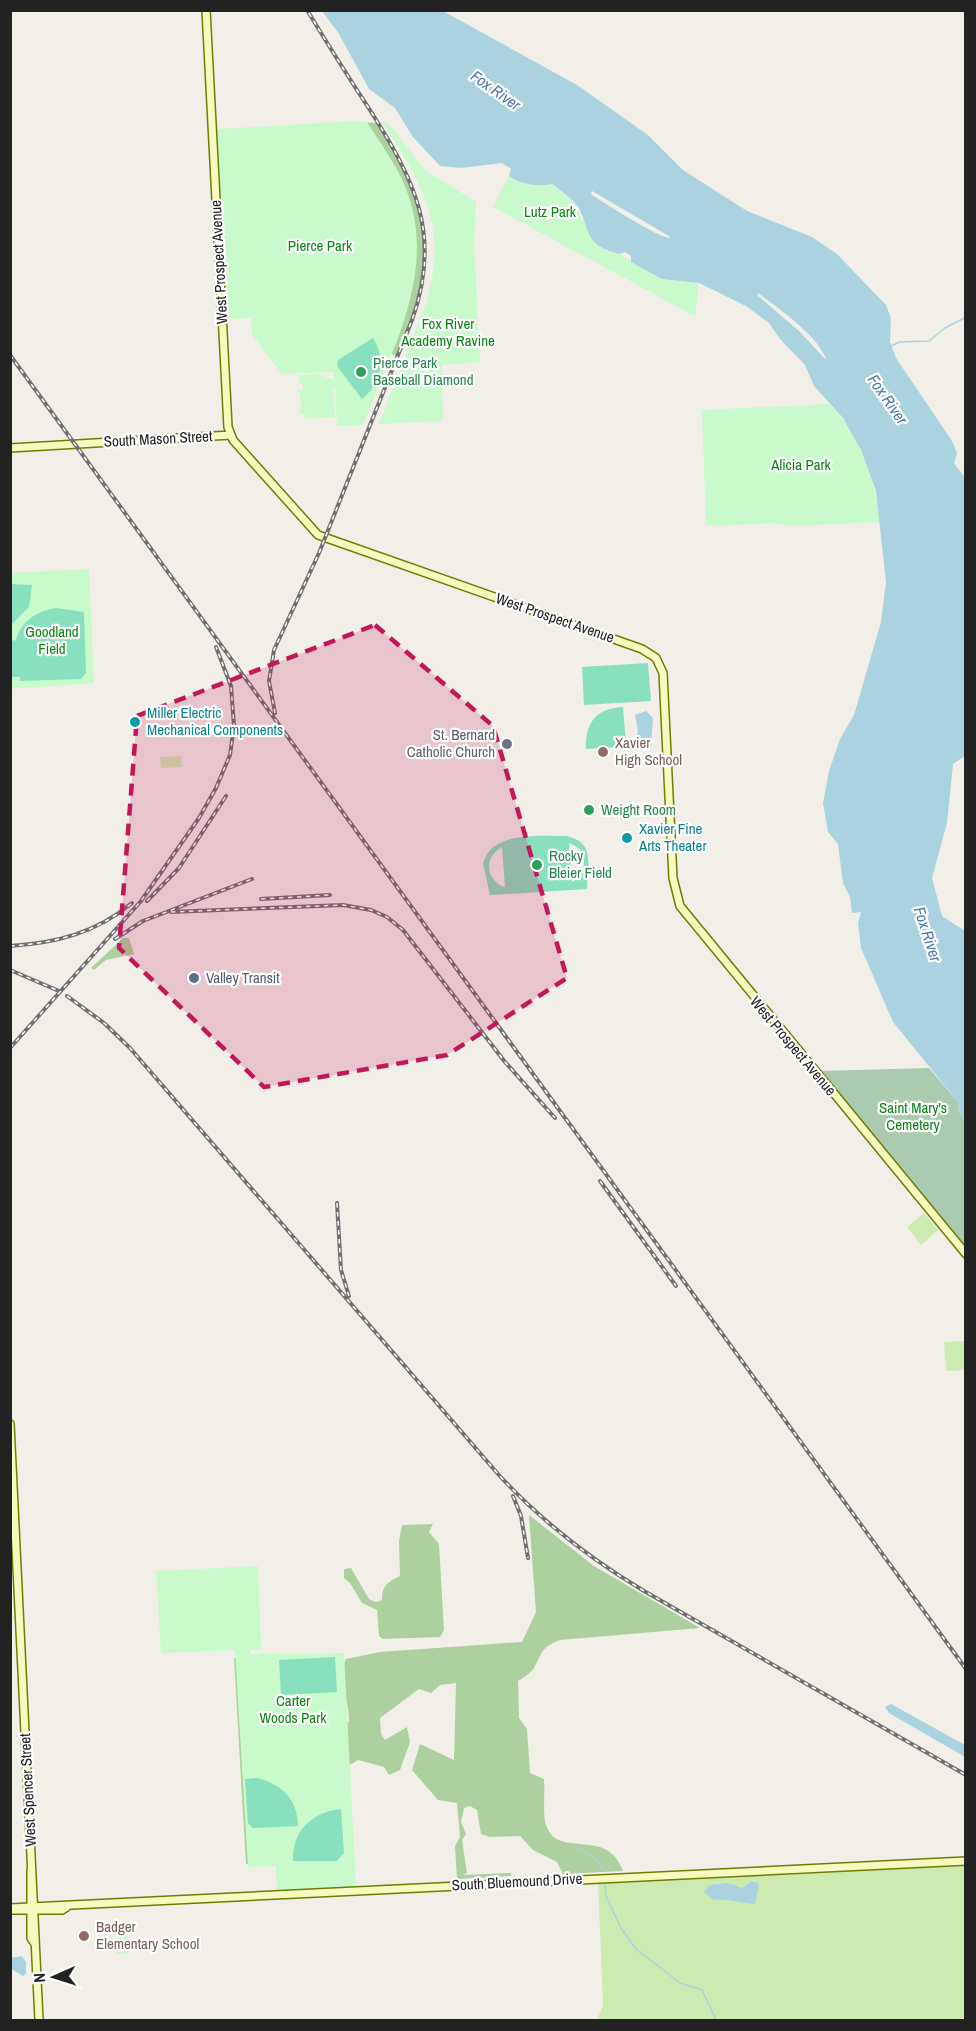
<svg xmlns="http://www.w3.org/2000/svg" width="976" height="2031" viewBox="0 0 976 2031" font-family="'Archivo Narrow',sans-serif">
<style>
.grass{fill:#cdebb0}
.forest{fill:#add19e}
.cemetery{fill:#aacbaf}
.park{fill:#c8facc}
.pitch{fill:#88e0be;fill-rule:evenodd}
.water{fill:#aad3df;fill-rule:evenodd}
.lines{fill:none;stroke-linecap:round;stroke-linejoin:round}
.stream{stroke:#aad3df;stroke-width:1.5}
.secondary-casing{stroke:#707d05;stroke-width:10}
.secondary{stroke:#f7fabf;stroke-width:7}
.rail-casing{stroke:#707070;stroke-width:4}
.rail{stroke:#fff;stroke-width:1.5;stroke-dasharray:4.5;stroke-linecap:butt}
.marked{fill:#c2185b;fill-opacity:0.2;stroke:#c2185b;stroke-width:4.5;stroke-dasharray:12 8;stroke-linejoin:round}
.leisure-dot{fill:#2e9e5b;stroke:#fff;stroke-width:2}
.culture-dot{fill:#0f9aa8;stroke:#fff;stroke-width:2}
.worship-dot{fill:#6b7280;stroke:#fff;stroke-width:2}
.education-dot{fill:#8d6e63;stroke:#fff;stroke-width:2}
.service-dot{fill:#5c6f8a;stroke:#fff;stroke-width:2}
.labels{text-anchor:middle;stroke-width:4.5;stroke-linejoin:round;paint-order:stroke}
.park-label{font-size:15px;fill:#0c8416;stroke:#fff}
.street-label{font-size:15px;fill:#222;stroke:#fff}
.leisure-label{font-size:15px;fill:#27864d;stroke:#fff;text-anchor:start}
.culture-label{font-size:15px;fill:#0d838f;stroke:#fff;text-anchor:start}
.worship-label{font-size:15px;fill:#5b616d;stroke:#fff;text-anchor:end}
.education-label{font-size:15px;fill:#785e54;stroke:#fff;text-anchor:start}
.service-label{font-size:15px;fill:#4e5e75;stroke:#fff;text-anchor:start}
.water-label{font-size:16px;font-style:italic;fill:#4a7aab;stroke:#fff}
</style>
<rect width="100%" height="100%" fill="#f2efe9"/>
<path class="grass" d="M181 756 182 767 161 768 160 757Z
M924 1213 938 1230 921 1245 907 1227Z
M965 1341V1370L946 1371 944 1342Z
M965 1865V2020H597L603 2005 598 1881Z"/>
<path class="forest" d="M355 122 378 123C437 219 438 253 397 357L391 353 377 333Z
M123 938H129L134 954 106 960 94 970 91 968Z
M529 1515 594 1566 700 1628 560 1640C540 1648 543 1652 534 1668 531 1673 523 1678 518 1681L519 1718 527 1729 530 1773 544 1779C545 1792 543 1808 545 1821 554 1863 607 1824 623 1871L563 1874 557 1862 533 1850 520 1836 490 1837 481 1834 477 1810 470 1806 464 1808 461 1822 466 1834 462 1840 467 1873 463 1875 511 1873V1876L457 1879 455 1846 460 1837 457 1803 438 1800 412 1770 420 1744 454 1760 456 1683 440 1685 431 1693 419 1689 380 1718 381 1734 385 1740 407 1727 410 1742 400 1770 389 1775 384 1767 358 1760 348 1766 250 1864H246L234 1658 247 1657 339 1722H349C350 1703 336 1677 346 1659L380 1652 522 1642 536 1612Z
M433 1524 429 1532 439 1544 444 1630 440 1637 383 1639 379 1636 377 1610 362 1603 350 1583 344 1578V1569L351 1568 369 1599 376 1602 382 1600C382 1585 388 1582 400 1576L399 1541 402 1525Z"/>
<path class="cemetery" d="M929 1068 958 1102 959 1112 965 1121V1247L819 1071Z"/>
<path class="park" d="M356 121 367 122C380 143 397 165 406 189 438 270 392 350 363 425L337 426 335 387 333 389 335 417 305 419V414H300L298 410 301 409 300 394 297 391 303 389V384H299V375L318 374 334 380V372L282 374 252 335 251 318 225 319 215 132 219 129Z
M382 122 390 125 425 170 476 202 474 242 480 362 442 365 443 418 439 421 379 424 426 304C449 226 423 185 382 122Z
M509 176C522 185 538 187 552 184L576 204 581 218 605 250 619 254 662 279 699 283 695 316 493 207Z
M830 404C860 437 875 478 880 522L791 526 776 523 706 526 702 410Z
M89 569 94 683 11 689V573Z
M258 1566 261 1649 250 1650V1654L344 1653 356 1887 277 1892 276 1866 248 1867 235 1650 161 1653 156 1571Z
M125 1935 128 1936 129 1954H117L116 1949 110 1943Z"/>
<path class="pitch" d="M373 338C387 360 381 383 362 399L337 366 338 360Z
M11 584 32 585 29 607 11 625Z
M56 608 84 612 86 673 81 679 20 681V677H11V641L16 640C21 621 37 611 56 608Z
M648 663 651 701 584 705 582 667Z
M623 707 626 744 622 747 586 749C585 722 597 708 623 707Z
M566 836C597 842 587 867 587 889L490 895 483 864C490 831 539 836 566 836ZM569 843C588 849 589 872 572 882ZM502 847 505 887H504C485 879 484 857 502 847Z
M335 1657 337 1692 281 1695 279 1660Z
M257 1778C282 1784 298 1800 298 1826L253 1828 248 1823 245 1779Z
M341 1809 344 1853 337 1861H293C292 1831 312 1812 341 1809Z"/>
<path class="water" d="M322 11H443L577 85 648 135 683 170 747 211 812 237 837 254 886 305 891 318 890 342 896 358 952 441 957 453 954 463 965 478V756L953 764 947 823 932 878 942 916 965 931V1121L959 1112 958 1102 893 1022 861 948 858 923 861 912 852 913 850 897 843 883 838 844 828 832 823 803 829 771 840 739 854 715 881 622 886 582 876 491 861 450 843 418 814 386 805 365 780 339 769 323 746 306 699 283 662 279 631 262V256L625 252 619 254C586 245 591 235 579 208 576 202 559 189 552 184 538 187 522 185 509 176L511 169 502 163 461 168 440 166 413 137 395 108 369 89 339 34ZM592 191 669 236 670 238C659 238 604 203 591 194ZM758 293C776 306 822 339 826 360L800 332 757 295Z
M646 711 653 718 651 749 633 750 638 731 635 715Z
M891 1704 965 1745V1757L889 1713 885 1707Z
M750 1882H757L759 1885 755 1904C739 1903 727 1898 713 1900L704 1892 709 1885 728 1883 742 1888Z
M22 1956 26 1962V1974L23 1976 10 1968 11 1958Z"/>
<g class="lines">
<path class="stream" d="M891 346 900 342 929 341 945 328 966 317
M577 1847 595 1859 604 1870
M605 1884 606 1896 621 1928 636 1949 680 1983 702 1990 716 2020"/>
<g class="secondary-casing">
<path id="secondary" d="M206 10 228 427 233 440 318 535 642 649 656 658 663 673 673 878 680 906 966 1254
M10 448 231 435
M10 1424 39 2020
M31 1870V1938L35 1944
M10 1908 966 1861
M10 1910H62L68 1906"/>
</g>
<use href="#secondary" class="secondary"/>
<g class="rail-casing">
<path id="rail" d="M10 355 966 1669
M275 713 269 681 274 650 319 553 412 320C443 234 414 179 368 107 347 75 327 43 307 10
M261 899 330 895
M147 901 179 868 226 796
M171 912 343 905 371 910 387 917 403 930 505 1062 555 1118
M115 939 143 921 252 879
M10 946C56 943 96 933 132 903
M10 970 59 991
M67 996 104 1023 130 1048 498 1474C541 1521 589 1558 644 1591L966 1775
M10 1048 141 901 199 818 216 788 230 755 234 726 231 686 216 647
M600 1181 676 1286
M337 1203 341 1270 349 1296
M513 1496 521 1516 528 1558"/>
</g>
<use href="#rail" class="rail"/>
</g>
<path class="marked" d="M375 625 493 726 567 978 447 1055 264 1087 119 948 137 716Z"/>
<g class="leisure-dot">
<circle cx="361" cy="372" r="6"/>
<circle cx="589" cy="810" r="6"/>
<circle cx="537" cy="865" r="6"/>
</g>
<g class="culture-dot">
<circle cx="135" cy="722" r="6"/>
<circle cx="627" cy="838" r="6"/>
</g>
<circle class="worship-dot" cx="507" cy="744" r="6"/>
<g class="education-dot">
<circle cx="603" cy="752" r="6"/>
<circle cx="84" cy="1936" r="6"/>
</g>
<circle class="service-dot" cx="194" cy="978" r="6"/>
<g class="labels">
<g class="park-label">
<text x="550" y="217">Lutz Park</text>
<text x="320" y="251">Pierce Park</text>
<text x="448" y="329">Fox River<tspan x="448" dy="17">Academy Ravine</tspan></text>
<text x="801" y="470">Alicia Park</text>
<text x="52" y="637">Goodland<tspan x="52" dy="17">Field</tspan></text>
<text x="913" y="1113">Saint Mary's<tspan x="913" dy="17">Cemetery</tspan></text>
<text x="293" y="1706">Carter<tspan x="293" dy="17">Woods Park</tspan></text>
</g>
<g class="street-label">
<text transform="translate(219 262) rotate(-93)" y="5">West Prospect Avenue</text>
<text transform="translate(158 439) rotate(-3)" y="5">South Mason Street</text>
<text transform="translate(555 618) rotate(19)" y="5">West Prospect Avenue</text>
<text transform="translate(793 1046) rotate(50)" y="5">West Prospect Avenue</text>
<text transform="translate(28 1790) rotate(-93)" y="5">West Spencer Street</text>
<text transform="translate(517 1882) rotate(-3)" y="5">South Bluemound Drive</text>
</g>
<g class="leisure-label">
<text x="373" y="368">Pierce Park<tspan x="373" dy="17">Baseball Diamond</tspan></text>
<text x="601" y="815">Weight Room</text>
<text x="549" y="861">Rocky<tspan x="549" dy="17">Bleier Field</tspan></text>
</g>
<g class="culture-label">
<text x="147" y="718">Miller Electric<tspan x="147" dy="17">Mechanical Components</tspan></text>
<text x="639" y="834">Xavier Fine<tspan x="639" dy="17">Arts Theater</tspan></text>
</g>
<g class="worship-label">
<text x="495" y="740">St. Bernard<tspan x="495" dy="17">Catholic Church</tspan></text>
</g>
<g class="education-label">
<text x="615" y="748">Xavier<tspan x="615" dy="17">High School</tspan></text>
<text x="96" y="1932">Badger<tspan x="96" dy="17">Elementary School</tspan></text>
</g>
<g class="service-label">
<text x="206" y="983">Valley Transit</text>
</g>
<g class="water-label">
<text transform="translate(496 90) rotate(35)" y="6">Fox River</text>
<text transform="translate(888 399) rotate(55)" y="6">Fox River</text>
<text transform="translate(928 934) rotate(72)" y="6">Fox River</text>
</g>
</g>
<rect width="976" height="2031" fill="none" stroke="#222222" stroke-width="24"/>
<g transform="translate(54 1977) rotate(267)" stroke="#ffffff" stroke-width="4.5" paint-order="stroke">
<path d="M0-4.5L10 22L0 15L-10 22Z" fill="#222222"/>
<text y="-9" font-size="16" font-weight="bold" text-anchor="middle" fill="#222222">N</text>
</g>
</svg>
